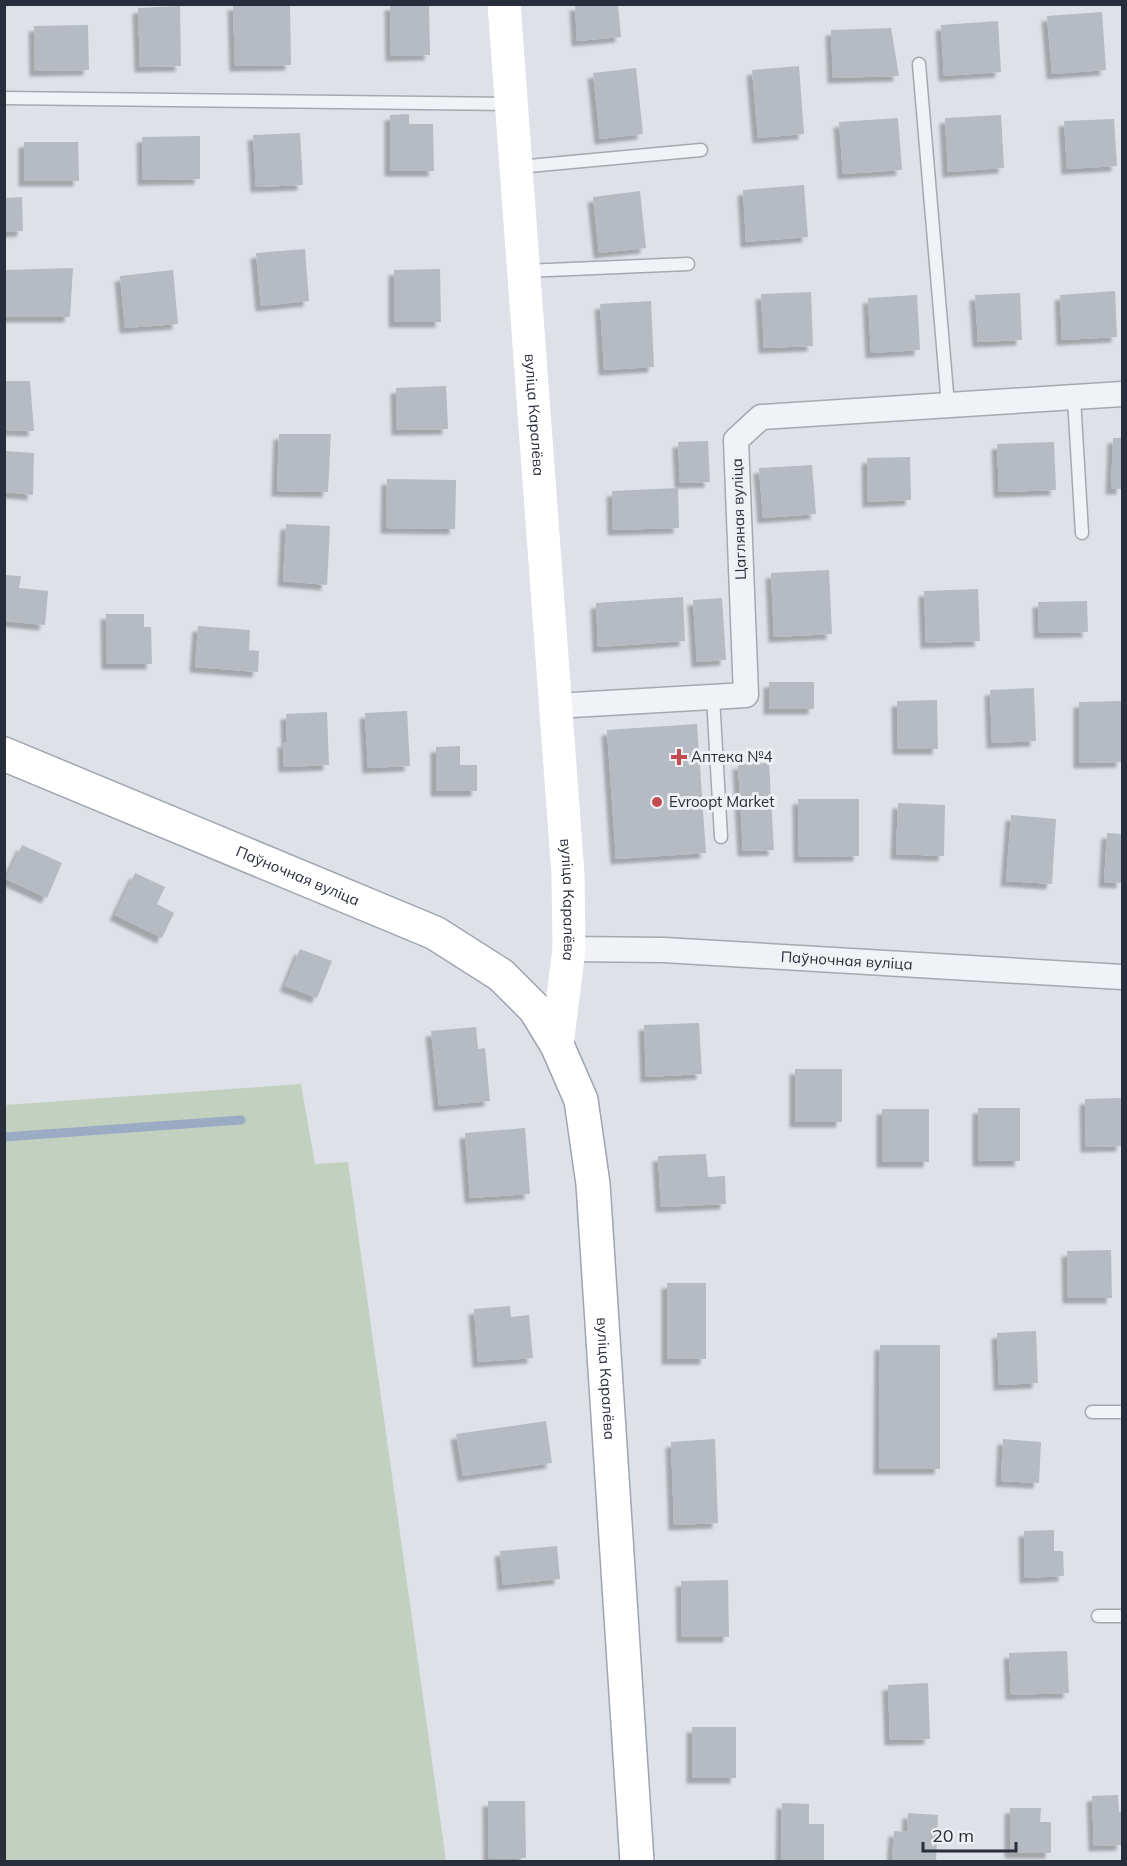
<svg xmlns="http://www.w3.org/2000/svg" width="1127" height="1866" viewBox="0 0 1127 1866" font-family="Mulish,sans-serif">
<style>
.green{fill:#c2d0c0}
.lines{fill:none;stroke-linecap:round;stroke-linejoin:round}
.stream{stroke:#9cabc4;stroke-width:9}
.building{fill:#b6bac3;filter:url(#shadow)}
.lane-casing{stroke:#a4a8b0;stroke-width:15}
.street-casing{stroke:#a4a8b0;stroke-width:27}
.primary-casing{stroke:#9fa4b1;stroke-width:36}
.lane{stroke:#f1f2f5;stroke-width:12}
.street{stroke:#f1f2f5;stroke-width:24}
.secondary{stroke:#fff;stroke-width:33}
.primary{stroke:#fff;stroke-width:33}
.poi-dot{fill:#c34c52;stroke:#eef0f4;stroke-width:2}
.labels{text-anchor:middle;stroke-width:6;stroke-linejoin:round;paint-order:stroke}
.street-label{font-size:15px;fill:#292e3c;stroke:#eef0f4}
.poi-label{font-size:15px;fill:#292e3c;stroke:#eef0f4;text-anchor:start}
</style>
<defs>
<filter id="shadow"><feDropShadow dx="-5.5" dy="5.5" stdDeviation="1.5" flood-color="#0004"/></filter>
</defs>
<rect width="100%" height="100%" fill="#dee1e7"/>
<path class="green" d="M301 1084 315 1164 348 1162 446 1861H5V1105Z"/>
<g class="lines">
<path class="stream" d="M4 1137 241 1120"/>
</g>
<path class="building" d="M290 4 291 65 235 66 233 5Z
M390 5H429L430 55 391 56Z
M575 5H618L621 37 577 41Z
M180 6 181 66 140 67 138 8Z
M1102 12 1106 70 1052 74 1047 16Z
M998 21 1001 72 944 76 941 25Z
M88 25 89 70 35 71 34 26Z
M891 28 899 76 833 78 831 30Z
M799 66 804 134 758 138 752 70Z
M636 68 643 134 600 139 593 73Z
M409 114V124H433L434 171H390V115Z
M1001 115 1004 168 948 172 945 118Z
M898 118 902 170 843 174 839 122Z
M1114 119 1117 166 1067 169 1064 121Z
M300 133 303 185 256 187 253 135Z
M200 136V179L143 180 142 137Z
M24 142H78L79 181H24Z
M804 185 808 237 746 242 743 190Z
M640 191 646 248 599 253 593 197Z
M22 197 23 231 4 232V198Z
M305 249 309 301 261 306 256 253Z
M73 268 70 317H4V270Z
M440 269 441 322H394V270Z
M173 270 178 324 125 328 120 276Z
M1115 291 1117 337 1062 340 1060 295Z
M811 292 813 346 764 348 761 294Z
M1020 293 1022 340 978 342 975 295Z
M917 295 920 350 871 353 868 298Z
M651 301 654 367 604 370 600 304Z
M4 381H30L34 431 4 430Z
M446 386 448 429 397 430 396 388Z
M279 434H331L328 492 277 491Z
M1113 438H1122V489H1111Z
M708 441 710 482 680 483 678 442Z
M1054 442 1056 490 999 492 997 444Z
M5 451 34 453 33 495 5 492Z
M910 457 911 500 868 502 867 458Z
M812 465 816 514 763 518 759 468Z
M387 479 456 480 455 529 386 528Z
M678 488 679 528 613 530 612 491Z
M286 524 330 526 327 585 283 581Z
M829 570 832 634 774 637 771 573Z
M4 575 21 576 19 588 48 591 45 625 4 621Z
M978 589 980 641 926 643 924 591Z
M683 597 685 641 598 647 596 603Z
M722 598 726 660 697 662 693 600Z
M1087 601 1088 632 1039 633 1038 602Z
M106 614H144V627H151L152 664H107Z
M198 626 250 630 249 650 259 651 258 672 195 667Z
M769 682H814V709H769Z
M1034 688 1036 741 992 743 990 690Z
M937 700 938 749H898L897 701Z
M1122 701V762L1079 763V702Z
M407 711 410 766 368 768 365 713Z
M327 712 329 765 284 767 283 742H287L286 714Z
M697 724 706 853 616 859 607 730Z
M460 746V765H477V791H436V747Z
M769 763 774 850 743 851 738 764Z
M798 799H859V856L799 857Z
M898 803 945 805 944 856 896 854Z
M1011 815 1056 819 1052 884 1006 881Z
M1107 833 1122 834V883L1104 882Z
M22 845 62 863 47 898 6 879Z
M135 873 165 887 157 904 174 913 162 938 115 915Z
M300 949 332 961 317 998 285 986Z
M699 1023 702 1074 646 1077 644 1025Z
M476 1027 478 1049 485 1048 490 1101 439 1106 431 1031Z
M795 1069H842V1122H795Z
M1122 1098V1146L1086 1147 1085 1099Z
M978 1108H1020V1161H978Z
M882 1109H929V1162H882Z
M525 1128 530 1194 470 1198 465 1133Z
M706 1154 708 1177 725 1176 726 1204 661 1207 658 1156Z
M1111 1250 1112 1298H1068L1067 1251Z
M667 1283H706V1359H667Z
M510 1306 511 1317 529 1315 533 1358 478 1362 474 1309Z
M1036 1331 1038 1383 999 1385 997 1333Z
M880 1345H940V1469H879Z
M546 1421 552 1463 463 1476 456 1434Z
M715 1439 718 1523 674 1525 671 1442Z
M1003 1439 1041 1442 1039 1483 1001 1481Z
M1054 1530V1551H1063L1064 1576 1025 1578 1024 1531Z
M557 1546 560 1579 503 1585 500 1551Z
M728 1580 729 1637H682L681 1581Z
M1067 1651 1069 1693 1011 1695 1009 1653Z
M928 1683 930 1739 890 1740 888 1685Z
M692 1727H736V1778H692Z
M1118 1795 1119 1812H1122V1845L1094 1846 1092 1796Z
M488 1801H525L526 1858 489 1859Z
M782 1803 809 1804V1824H824V1860H781Z
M1010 1808H1041L1040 1822H1051V1853H1010Z
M908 1813 938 1815 936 1862H892L894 1831 907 1832Z"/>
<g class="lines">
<g class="lane-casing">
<path id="lane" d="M919 64 948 405
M4 98 510 104
M518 167 701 150
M525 271 688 264
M1074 398 1082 533
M713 697 721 837
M1092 1412H1122
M1098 1616H1122"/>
</g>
<g class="street-casing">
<g id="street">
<path d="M555 706 746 695 736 440 761 417 1122 394"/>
<path id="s1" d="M569 949 664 950 1122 977"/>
</g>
</g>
<g class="primary-casing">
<g id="primary">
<path id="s3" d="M4 754 435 933 501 975 535 1009 557 1045 581 1100 593 1184 637 1862"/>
</g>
</g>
<use href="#lane" class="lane"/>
<use href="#street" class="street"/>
<path class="secondary" id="s2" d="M504 4 568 875 569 949 557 1045"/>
<use href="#primary" class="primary"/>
</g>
<g class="poi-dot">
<path d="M676 748h6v6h6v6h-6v6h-6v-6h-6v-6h6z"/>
<circle cx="657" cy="802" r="6"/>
</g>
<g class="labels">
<g class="street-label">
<text dy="5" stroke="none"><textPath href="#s2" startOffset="412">вуліца Каралёва</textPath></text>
<text transform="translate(739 519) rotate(-92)" y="5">Цагляная вуліца</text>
<text dy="5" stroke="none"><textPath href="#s3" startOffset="318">Паўночная вуліца</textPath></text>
<text dy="5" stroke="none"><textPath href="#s2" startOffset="898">вуліца Каралёва</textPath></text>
<text dy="5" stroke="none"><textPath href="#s1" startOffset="278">Паўночная вуліца</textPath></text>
<text dy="5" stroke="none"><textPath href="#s3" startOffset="975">вуліца Каралёва</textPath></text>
</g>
<g class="poi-label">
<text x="691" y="762">Аптека №4</text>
<text x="669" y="807">Evroopt Market</text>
</g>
</g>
<rect width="1127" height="1866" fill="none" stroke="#292e3c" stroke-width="12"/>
<path d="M923 1842v9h93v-9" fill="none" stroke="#292e3c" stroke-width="3"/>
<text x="932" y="1842" font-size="18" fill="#292e3c" stroke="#eef0f4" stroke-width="4.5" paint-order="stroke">20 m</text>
</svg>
